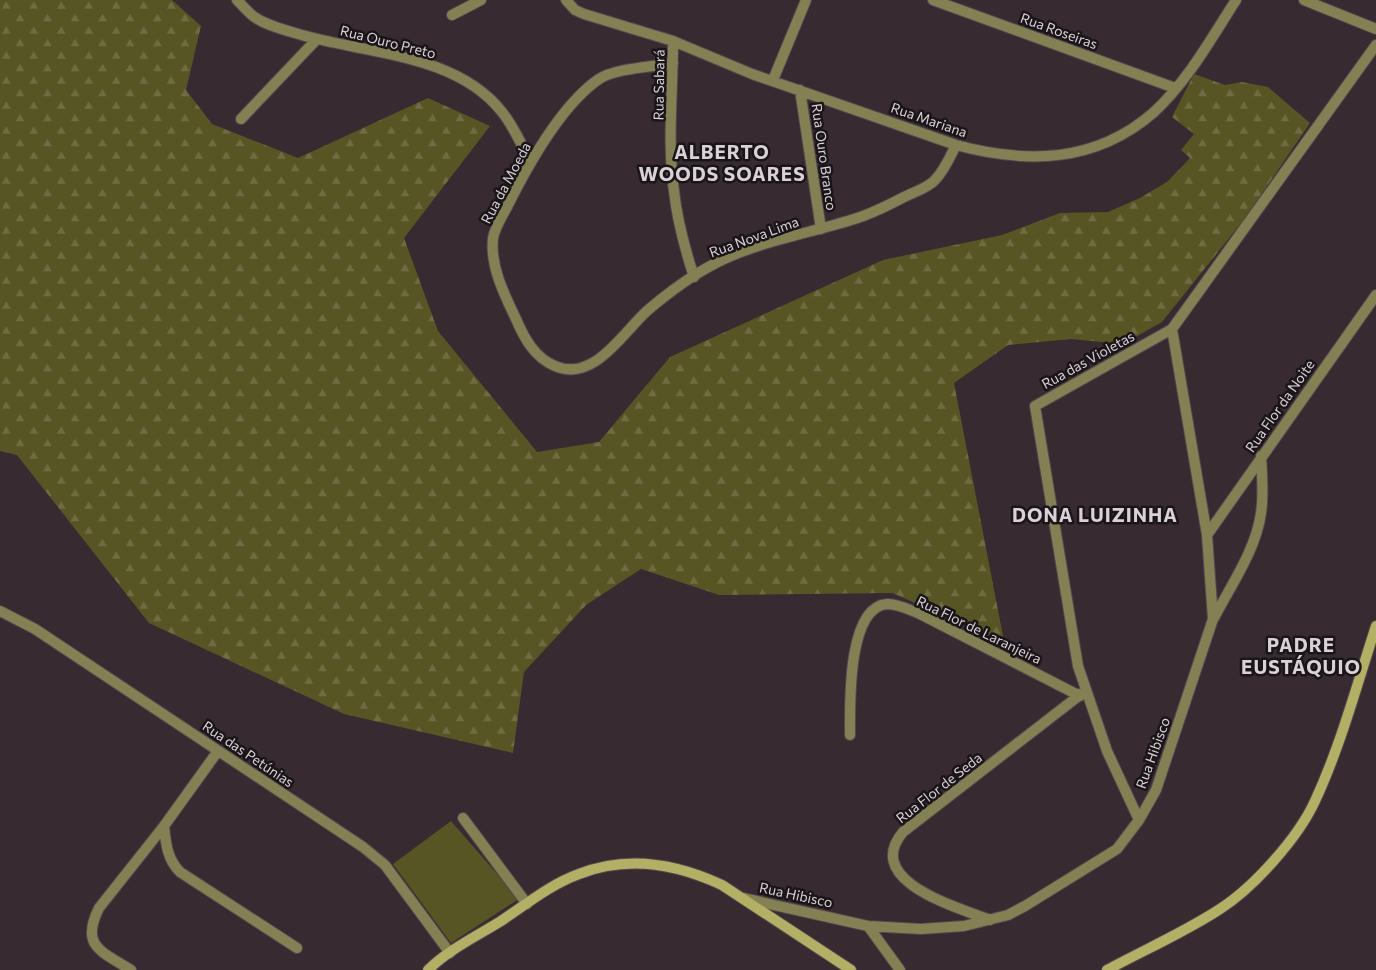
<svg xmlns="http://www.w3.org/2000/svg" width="1376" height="970" viewBox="0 0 1376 970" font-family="Commissioner,sans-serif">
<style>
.forest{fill:url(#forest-firs)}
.park{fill:#575524}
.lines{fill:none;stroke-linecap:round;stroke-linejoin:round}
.street-casing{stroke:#54484f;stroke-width:12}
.secondary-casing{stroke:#54484f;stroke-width:12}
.street{stroke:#838154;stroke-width:10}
.secondary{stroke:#b3b065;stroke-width:10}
.labels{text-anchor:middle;stroke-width:5;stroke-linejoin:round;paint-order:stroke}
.street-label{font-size:14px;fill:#dad1d6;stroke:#1a1518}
.district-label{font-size:19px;font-weight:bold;letter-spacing:1px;fill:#dad1d6;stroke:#1a1518}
</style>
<defs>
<pattern id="forest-firs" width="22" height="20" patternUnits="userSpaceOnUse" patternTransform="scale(1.25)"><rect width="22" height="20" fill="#575524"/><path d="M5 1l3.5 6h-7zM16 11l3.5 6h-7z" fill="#6f6c43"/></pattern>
</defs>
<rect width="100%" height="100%" fill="#372a31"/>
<path class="forest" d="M0 0H172L201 26 186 90 212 124 298 158 428 98 490 126 404 238 438 331 537 452 599 442 670 357 883 260 1002 235 1060 213 1108 212 1140 198 1167 182 1190 158 1181 150 1194 134 1172 117 1194 74 1225 85 1242 82 1268 87 1310 123 1246 217 1162 322 1123 344 1071 339 1008 345 954 383 1004 641 892 593 719 595 641 569 586 605 524 672 513 753 344 714 149 623 17 455 0 451Z"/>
<path class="park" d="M451 821 519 899 451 943 393 864Z"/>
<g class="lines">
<g class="street-casing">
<path id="street" d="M237 0C242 5 247 11 253 16 265 25 282 29 295 33 362 54 455 52 502 112 514 127 522 145 530 162
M566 0 575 10 584 14 673 41 752 74 956 145C1027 164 1095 163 1153 113 1187 82 1211 39 1236 0
M933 0 1175 88
M1304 0 1376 29
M452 15 481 0
M673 41C673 91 667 142 674 191 677 220 685 249 694 277
M673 63C652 67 616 68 599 79 561 105 528 165 508 205 503 215 495 227 493 238 490 266 504 294 516 319 524 338 535 358 555 366 594 383 623 332 648 310 668 293 691 276 714 264 756 242 806 234 851 220 869 215 887 206 904 197 914 192 928 188 935 180 944 171 950 157 956 145
M773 80 806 0
M800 90 821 229
M241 119 317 39
M1207 535 1376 295
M0 611 35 629 363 847 385 865 450 953
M1214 618C1231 585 1256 550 1261 513 1264 494 1262 475 1261 456
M850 735C850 705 847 607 887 604 899 604 910 610 920 614L1080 696
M463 818 527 904
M1139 820 1107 751 1078 666 1035 406 1172 329 1376 45
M164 826C166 844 167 859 180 872L297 948
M743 898 868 926 921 929 964 926 1008 915 1025 906 1117 849 1139 820 1156 790 1213 619 1207 535 1172 329
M990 920C957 907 862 881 903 832L1085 691
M868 926 900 970
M131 970C101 951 80 946 99 908L164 826 218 751"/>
</g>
<g class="secondary-casing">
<path id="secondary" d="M428 970C448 950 477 936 501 921 525 905 551 884 579 874 627 855 677 864 722 885L851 970
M1107 970C1144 950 1185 932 1220 909 1254 887 1298 838 1315 801 1341 745 1357 684 1376 626"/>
</g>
<use href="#street" class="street"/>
<use href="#secondary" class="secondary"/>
</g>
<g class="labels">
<g class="street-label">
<text transform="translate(1059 31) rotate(20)" y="5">Rua Roseiras</text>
<text transform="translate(388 42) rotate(14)" y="5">Rua Ouro Preto</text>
<text transform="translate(659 85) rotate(-89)" y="5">Rua Sabará</text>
<text transform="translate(929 120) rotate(19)" y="5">Rua Mariana</text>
<text transform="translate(824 157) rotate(82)" y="5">Rua Ouro Branco</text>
<text transform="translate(506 183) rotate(-62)" y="5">Rua da Moeda</text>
<text transform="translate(754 237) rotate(-20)" y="5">Rua Nova Lima</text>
<text transform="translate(1088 360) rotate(-29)" y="5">Rua das Violetas</text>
<text transform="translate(1280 406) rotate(-55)" y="5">Rua Flor da Noite</text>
<text transform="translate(979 630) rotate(26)" y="5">Rua Flor de Laranjeira</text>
<text transform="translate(1153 753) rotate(-70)" y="5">Rua Hibisco</text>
<text transform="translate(248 754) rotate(34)" y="5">Rua das Petúnias</text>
<text transform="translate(939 788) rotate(-38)" y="5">Rua Flor de Seda</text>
<text transform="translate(796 895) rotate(12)" y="5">Rua Hibisco</text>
</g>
<g class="district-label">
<text x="722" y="159">ALBERTO<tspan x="722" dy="22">WOODS SOARES</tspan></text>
<text x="1095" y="522">DONA LUIZINHA</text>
<text x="1301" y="652">PADRE<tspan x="1301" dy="22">EUSTÁQUIO</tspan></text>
</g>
</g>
</svg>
